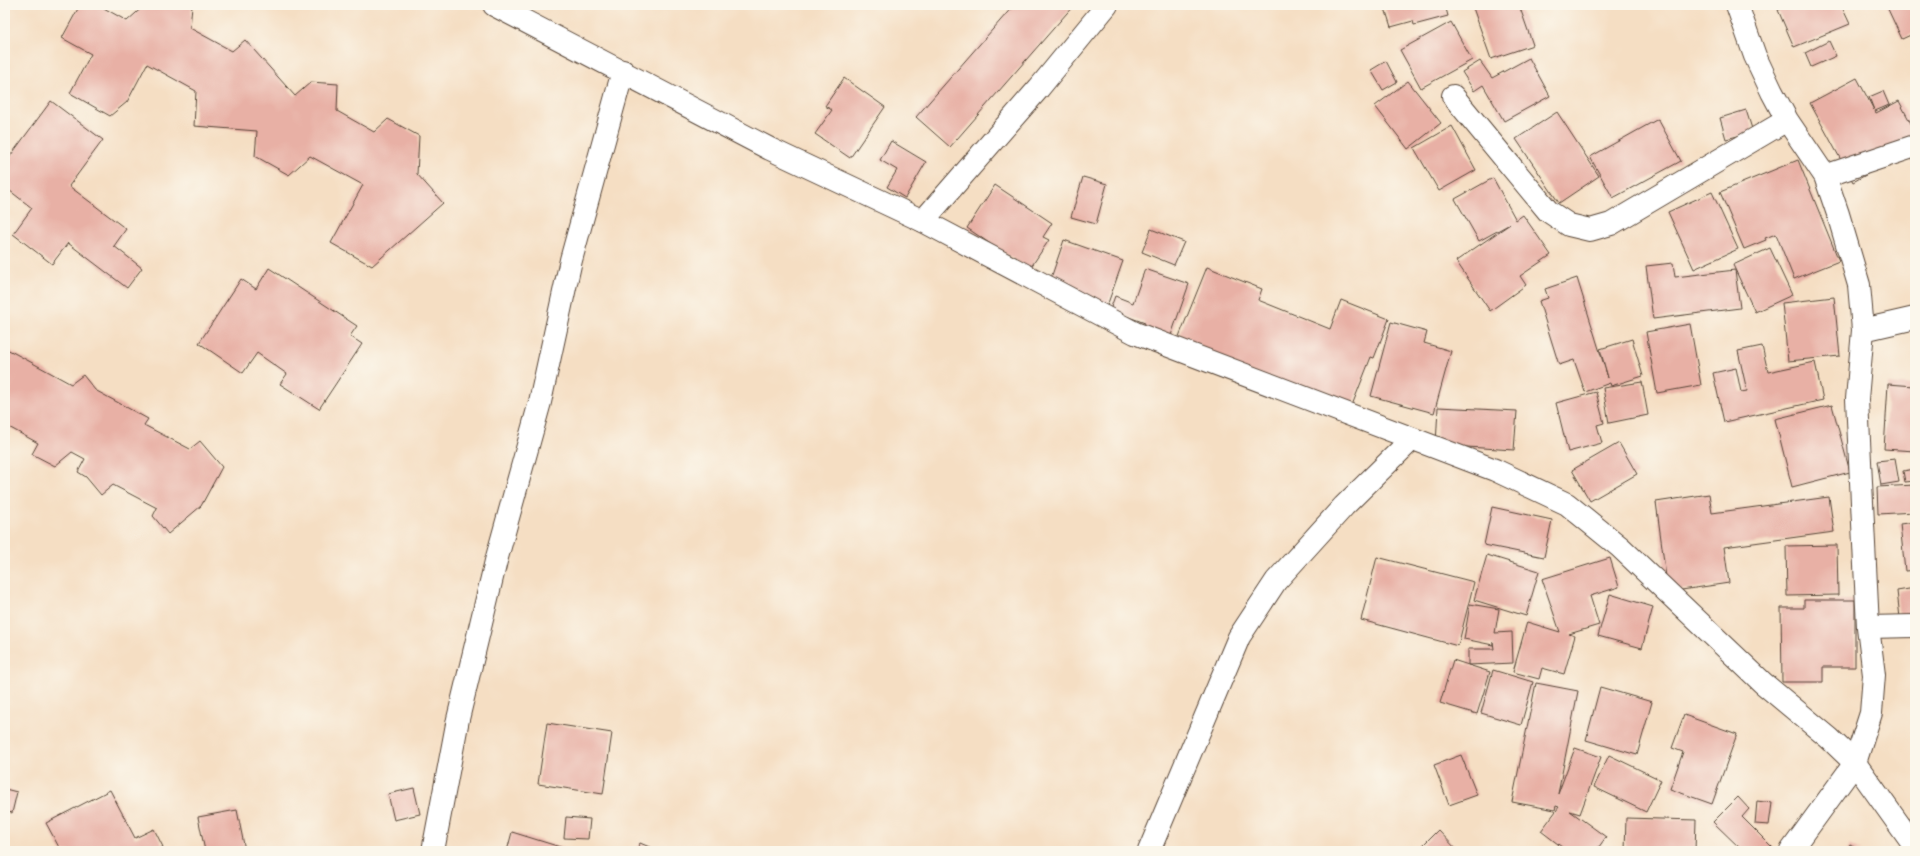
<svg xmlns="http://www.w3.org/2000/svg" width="1920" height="856" viewBox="0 0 1920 856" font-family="Sriracha,sans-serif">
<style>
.building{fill:#e8b0a5}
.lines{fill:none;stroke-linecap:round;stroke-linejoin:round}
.street-casing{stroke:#574537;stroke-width:24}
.secondary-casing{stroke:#574537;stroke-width:24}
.street{stroke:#fff;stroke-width:22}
.secondary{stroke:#fff;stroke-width:22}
</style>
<rect width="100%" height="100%" fill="#fbf7ec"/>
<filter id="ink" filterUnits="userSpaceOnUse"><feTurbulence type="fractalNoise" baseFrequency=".025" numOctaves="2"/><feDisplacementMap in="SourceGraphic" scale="8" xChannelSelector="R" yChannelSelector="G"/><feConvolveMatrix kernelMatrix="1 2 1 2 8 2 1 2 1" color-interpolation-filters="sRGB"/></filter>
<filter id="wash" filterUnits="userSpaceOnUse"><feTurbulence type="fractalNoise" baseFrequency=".012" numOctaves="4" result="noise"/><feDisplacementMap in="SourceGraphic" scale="16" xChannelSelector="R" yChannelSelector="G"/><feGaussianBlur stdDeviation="0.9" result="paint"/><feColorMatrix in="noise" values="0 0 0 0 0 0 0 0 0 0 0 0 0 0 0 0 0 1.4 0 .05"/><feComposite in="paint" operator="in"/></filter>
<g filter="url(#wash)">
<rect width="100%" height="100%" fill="#f5dec3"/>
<g id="blocks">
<path class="building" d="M80 5 102 7 127 21 145 5H190L192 6 190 28 232 51 245 40 295 96 311 82 338 84 337 111 374 132 388 119 419 136 417 174 443 203 372 266 331 243 363 185 310 156 289 175 255 156 257 131 194 126 196 91 147 64 127 102 110 116 70 93 91 54 62 38Z
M1014 5H1074L950 147 916 117Z
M1384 5H1445L1448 16 1414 25 1413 21 1391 27Z
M1472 5H1519L1533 45 1491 59Z
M1790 5H1841L1850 24 1794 47 1778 10Z
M1886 5H1915V33L1902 39Z
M1451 22 1472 60 1421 88 1400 50Z
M1829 41 1836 56 1811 67 1805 53Z
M1529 58 1550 96 1504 121 1483 85 1474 91 1462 72 1480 61 1492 78Z
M1386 61 1397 82 1383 90 1371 70Z
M844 78 885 107 850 158 815 134 832 110 825 106Z
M1857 78 1874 110 1869 97 1883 91 1889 105 1875 111 1876 113 1899 101 1915 131V148L1853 182 1810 103Z
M1408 81 1441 123 1408 149 1375 106Z
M51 101 103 140 69 186 126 229 114 246 142 268 127 288 68 243 52 264 13 234 32 208 5 187V163Z
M1746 110 1753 132 1726 139 1720 118Z
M1557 112 1599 176 1559 203 1516 139Z
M1658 119 1681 161 1613 198 1590 157Z
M1452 126 1476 170 1439 191 1414 148Z
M891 141 926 162 905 198 887 187 897 170 880 160Z
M1798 160 1839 261 1794 279 1776 234 1765 238 1766 240 1744 249 1720 192Z
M1083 177 1107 184 1096 224 1071 217Z
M1493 178 1516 220 1523 215 1551 255 1520 276 1526 285 1490 311 1456 261 1510 224 1479 241 1455 199Z
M995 185 1052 223 1043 237 1049 240 1029 270 967 228Z
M1712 192 1738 249 1694 269 1668 212Z
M1151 229 1184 242 1174 265 1142 252Z
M1064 240 1123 261 1107 306 1049 284Z
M1770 248 1792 295 1755 312 1733 265Z
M1673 263 1675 277 1735 270 1740 308 1653 319 1646 266Z
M1207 267 1262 289 1258 300 1330 329 1341 300 1389 319 1374 358 1371 357 1349 413 1176 344Z
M269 268 357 326 350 336 362 344 319 409 280 384 287 374 257 353 243 373 199 343 241 279 256 289Z
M1145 269 1189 284 1169 341 1142 331 1145 323 1110 310 1115 296 1133 303Z
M1577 278 1608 378 1600 349 1632 339 1643 376 1611 386 1610 383 1585 392 1574 360 1559 365 1539 301 1548 298 1545 289Z
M1834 297 1840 356 1788 361 1782 303Z
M1391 322 1427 332 1424 343 1451 351 1434 413 1371 396Z
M1690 324 1701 385 1657 393 1646 332Z
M1762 346 1768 372 1815 362 1823 400 1724 422 1713 373 1736 368 1741 392 1747 391 1738 351Z
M5 348 71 384 83 375 95 390 148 419 144 425 190 449 200 441 222 467 201 506 168 534 153 516 157 508 113 485 101 495 86 477 78 472 85 459 72 452 55 466 32 454 38 443 5 425Z
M1642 382 1648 415 1609 423 1603 388Z
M1888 384 1915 386V451L1884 449Z
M1596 392 1604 423 1597 425 1602 443 1568 452 1556 403Z
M1832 405 1850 472 1792 487 1775 419Z
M1438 407 1517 411 1514 450 1436 445Z
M1619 443 1637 474 1590 501 1572 470Z
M1895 459 1899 482 1881 485 1877 461Z
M1915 469V481L1905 482 1903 471Z
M1915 485V512L1878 514 1877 487Z
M1709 494 1712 513 1829 497 1834 532 1724 547 1729 583 1668 592 1656 502Z
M1492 507 1552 520 1544 557 1484 545Z
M1915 522V570L1905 571 1900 524Z
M1837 545 1838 595 1787 596 1786 546Z
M1487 555 1539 571 1526 616 1474 600Z
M1377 557 1474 582 1458 646 1361 620Z
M1610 558 1619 587 1590 596 1599 625 1569 634 1575 636 1564 674 1542 668 1539 679 1513 672 1527 622 1560 632 1542 579Z
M1915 588V626L1901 627 1897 591Z
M1610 594 1653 607 1642 648 1598 636Z
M1804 600H1855V667H1823V682H1782L1781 608H1804Z
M1470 604 1499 609 1495 633 1512 632 1513 663 1468 665V649H1494L1493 642V645L1464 639Z
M1453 660 1490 672 1477 714 1440 703Z
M1493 670 1533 682 1521 725 1481 713Z
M1536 683 1578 691 1558 794 1575 748 1601 757 1580 814 1570 811 1606 837 1596 851H1567L1541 831 1559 807 1556 806 1555 810 1512 802Z
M1600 687 1652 702 1637 755 1586 740Z
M1684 715 1737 734 1712 804 1670 789 1683 752 1672 748Z
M547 723 612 733 603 794 538 784Z
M1461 755 1477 795 1449 805 1434 765Z
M1609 755 1661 780 1646 812 1594 787Z
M414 788 420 814 394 820 388 794Z
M5 789 17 792 12 813 5 811Z
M110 790 135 838 154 829 163 847 155 851H61L46 823Z
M1738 797 1749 809 1742 817 1776 851H1743L1713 822Z
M1757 801 1772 803 1769 825 1755 824Z
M237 810 245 850 205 851 198 817Z
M566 817 590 819 588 839 564 838Z
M1626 818 1696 820 1695 851H1625Z
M1438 830 1458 851H1417Z
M512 832 573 851H507Z
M640 843 659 851H636Z
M1850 844 1862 851H1847Z"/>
</g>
</g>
<g filter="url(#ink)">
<use href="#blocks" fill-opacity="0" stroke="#574537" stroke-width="1"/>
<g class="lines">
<g class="street-casing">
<path id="street" d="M1737 5 1755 56 1772 92 1787 120 1825 176 1838 214 1859 285 1863 330 1857 399 1868 627 1874 675 1871 713 1855 763 1791 851
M1453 96 1548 211 1569 225 1590 230 1611 224 1787 120
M1825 176 1915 146
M923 221 1039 88 1107 5
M1863 330 1915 318
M1868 627 1915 626
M433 851 458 719 496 561 540 402 571 260 623 71
M1149 851 1239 637 1276 581 1344 506 1412 439"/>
</g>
<g class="secondary-casing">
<path id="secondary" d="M494 5 770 149 923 221 1135 333 1495 470 1567 504 1620 547 1763 683 1829 738 1855 763 1915 847"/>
</g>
<use href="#street" class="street"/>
<use href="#secondary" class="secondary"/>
</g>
</g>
<rect width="1920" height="856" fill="none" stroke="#fbf7ec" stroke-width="20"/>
</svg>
